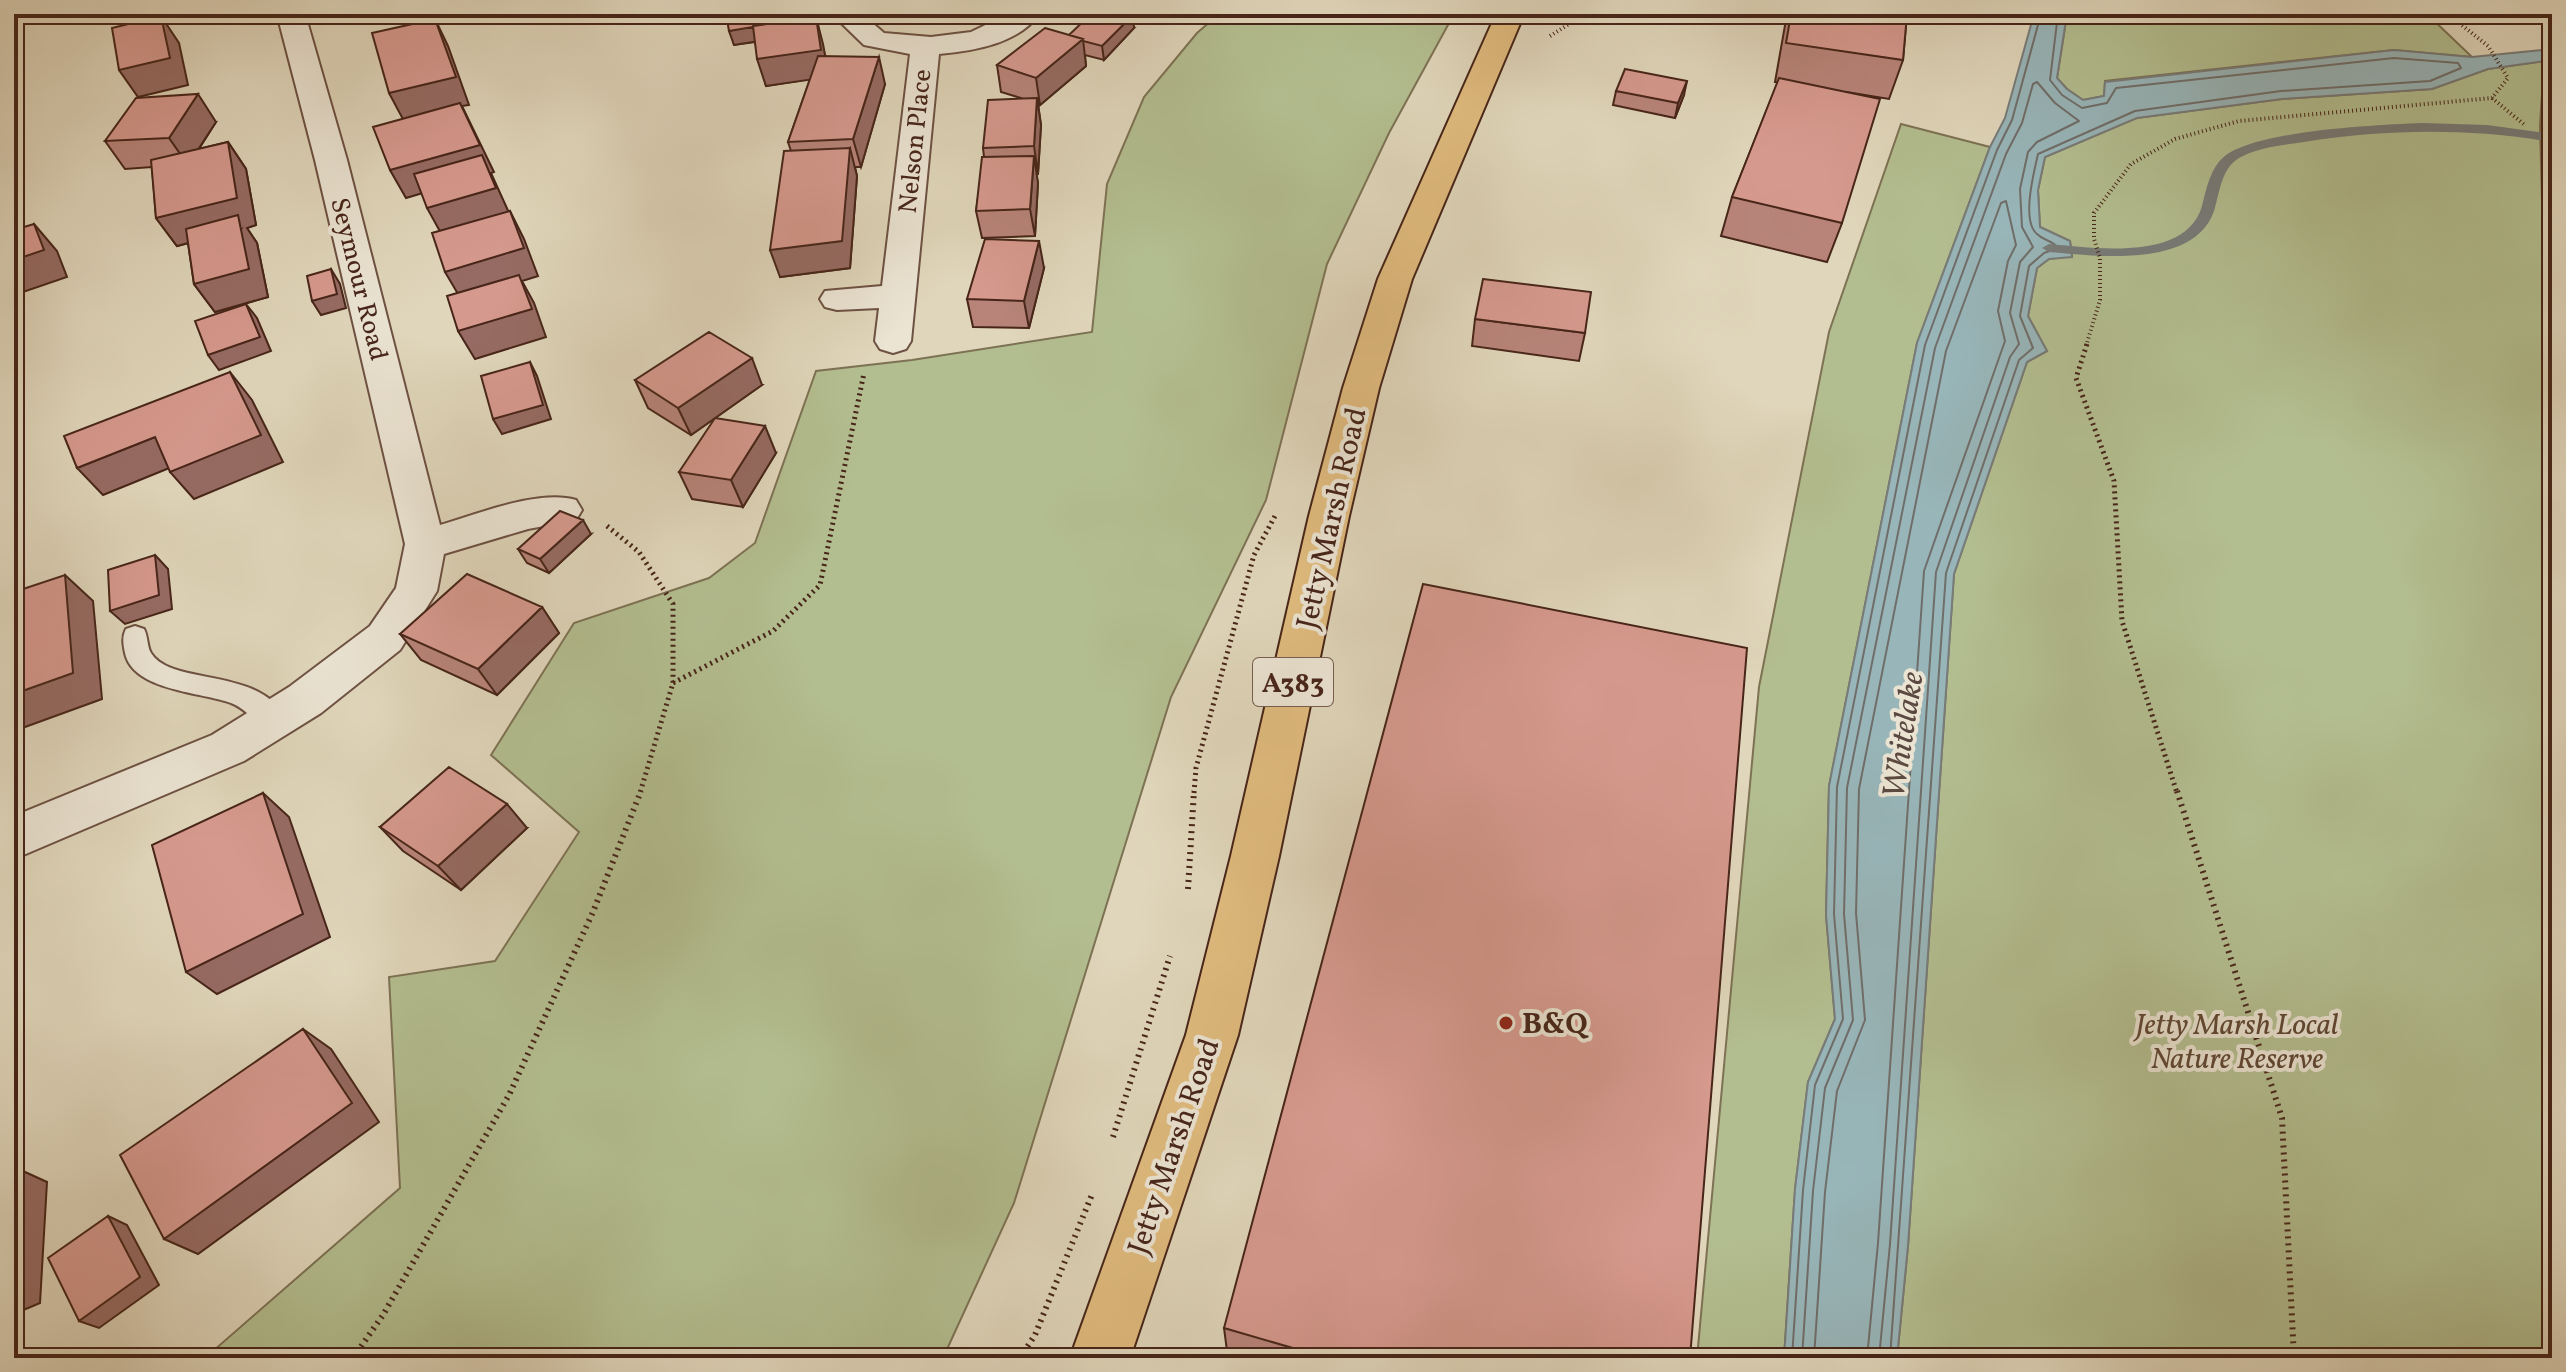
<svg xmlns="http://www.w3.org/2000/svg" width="2566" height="1372" viewBox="0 0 2566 1372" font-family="Vollkorn,serif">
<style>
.green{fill:#b3be90;stroke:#7d7254;stroke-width:2}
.water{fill:#98b6ba;stroke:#787c7a;stroke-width:2}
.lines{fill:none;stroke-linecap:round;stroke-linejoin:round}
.shore{stroke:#706e6a;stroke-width:2}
.stream{fill:#787c7a;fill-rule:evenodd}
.lane-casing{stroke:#6d5142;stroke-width:4}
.street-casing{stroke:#6d5142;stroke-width:4}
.primary-casing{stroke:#472519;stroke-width:4}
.path-far2{stroke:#472519;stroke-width:4;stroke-dasharray:1 3;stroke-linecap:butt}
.path-far1{stroke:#472519;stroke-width:5;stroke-dasharray:2 4;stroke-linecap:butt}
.path{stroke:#472519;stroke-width:6;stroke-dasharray:2 5;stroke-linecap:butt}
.lane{fill:#ebe4d3;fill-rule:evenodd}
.street{fill:#ebe4d3;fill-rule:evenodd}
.primary{fill:#e0bb7e;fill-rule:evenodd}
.wall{fill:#b8847a;stroke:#472519;stroke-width:2}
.shaded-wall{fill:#966b63;stroke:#472519;stroke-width:2}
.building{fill:#d6998e;stroke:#472519;stroke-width:2}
.poi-dot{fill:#8f2418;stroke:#ebe4d3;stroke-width:3}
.labels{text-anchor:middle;stroke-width:8;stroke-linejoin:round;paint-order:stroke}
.far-street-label{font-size:26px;fill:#472519;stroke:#ebe4d3}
.shield{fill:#ebe4d3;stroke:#785e51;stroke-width:2}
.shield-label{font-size:28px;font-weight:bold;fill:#472519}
.street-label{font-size:30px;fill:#472519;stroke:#ebe4d3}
.poi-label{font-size:30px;font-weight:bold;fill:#472519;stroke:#ebe4d3;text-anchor:start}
.park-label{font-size:30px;font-style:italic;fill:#5d4431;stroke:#ebe4d3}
.water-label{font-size:32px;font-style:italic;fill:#5b4941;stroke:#ebe4d3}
</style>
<rect width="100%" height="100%" fill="#e0d6bb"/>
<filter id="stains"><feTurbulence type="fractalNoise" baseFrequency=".0025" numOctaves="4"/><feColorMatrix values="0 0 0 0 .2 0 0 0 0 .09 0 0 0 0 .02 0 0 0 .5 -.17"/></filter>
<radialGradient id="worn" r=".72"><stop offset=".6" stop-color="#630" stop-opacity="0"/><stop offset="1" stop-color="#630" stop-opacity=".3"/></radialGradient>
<path class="green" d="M1219 14H1454L1389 133 1327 264 1266 500 1171 697 1014 1203 943 1358H205L400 1188 389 977 495 961 579 832 491 755 574 623 709 578 755 543 816 371 912 360 1092 332 1107 184 1144 97 1197 33Z
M2067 14H2427L2472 57 2394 50 2105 81 2104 96 2083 100 2067 89 2057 78Z
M2544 61 2540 126 2545 310 2552 332V1358H1897L1908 1246 1954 574 2027 362 2047 351 2028 316 2037 268 2049 259 2072 256 2070 241 2040 227 2038 190 2045 157 2136 118 2282 99 2432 89 2488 69Z
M1901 124 1990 147 1917 343 1829 786 1826 915 1835 1019 1808 1082 1795 1189 1784 1358H1697L1759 687 1829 332Z"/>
<path class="water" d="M2034 14H2067L2057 78 2067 89 2083 100 2104 96 2105 82 2394 50 2472 57 2552 49V60L2488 69 2432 89 2282 99 2137 118 2045 157 2038 190 2040 227 2070 241 2072 257 2049 259 2037 268 2028 316 2047 351 2027 362 1954 574 1908 1246 1897 1358H1784L1795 1189 1808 1082 1835 1019 1826 915 1829 786 1917 343 1990 147 2005 118Z"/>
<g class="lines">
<path class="shore" d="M1792 1358 1803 1190 1815 1085 1843 1019 1834 914 1837 787 1925 345 1997 150 2012 120 2041 14
M1802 1358 1813 1191 1825 1088 1853 1020 1844 914 1847 788 1935 348 2006 154 2022 123 2033 84 2037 82 2055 103 2079 121 2037 142 2028 152 2020 189 2022 227 2033 247 2020 262 2010 313 2019 344 2010 357 1936 572 1890 1244 1879 1358
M1814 1358 1825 1192 1837 1091 1865 1020 1856 913 1859 789 1946 351 2001 203 2006 201 2016 245 2008 261 1998 311 2005 341 1924 571 1878 1243 1867 1358
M1890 1358 1946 573 2019 360 2033 348 2020 316 2029 266 2044 253 2058 248C2052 240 2044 241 2037 234 2021 221 2034 172 2038 154L2135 111 2281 91 2430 81 2461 68 2458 63 2394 58 2116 88 2107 103 2082 108 2062 95 2050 80 2058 14"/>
<path class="stream" d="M2422 123 2487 125 2552 134V142C2469 128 2387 129 2304 142 2283 145 2258 147 2239 158 2221 169 2220 192 2214 211 2194 269 2096 256 2049 252L2042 248 2049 244C2094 248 2186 262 2202 206 2207 187 2211 164 2229 153 2268 130 2375 125 2422 123Z"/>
<g class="lane-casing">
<path id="lane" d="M135 626 144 629C148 636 147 647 151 653 172 687 259 665 287 720L283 728C261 735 251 710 231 703 202 692 133 691 125 653 123 643 122 637 126 629Z"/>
</g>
<g class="street-casing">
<path id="street" d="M277 14H305L347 160 440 525C478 514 539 489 576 500L582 510 576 520 528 529 444 554 437 591 400 650 321 713 244 761 14 859V816L212 735 289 687 370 626 396 588 405 544 315 160Z
M832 14H862L884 33 931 37 971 32 1008 14H1039C1018 44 973 51 939 54L911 341 906 349 893 353 880 349 875 341 879 308 837 310 825 307 820 299 825 291 882 286 910 54 864 45Z"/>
</g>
<g class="primary-casing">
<path id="primary" d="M1496 14H1524L1412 279 1379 388 1349 516 1279 856 1238 1035 1130 1358H1070L1186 1035 1231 856 1309 516 1343 388 1378 279Z"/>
</g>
<path class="path-far2" d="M1550 36 1585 14
M2492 98 2526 126
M2086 346 2100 300V258L2094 239V213L2131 164 2175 139 2239 121 2492 98 2508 78 2488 46 2448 14"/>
<path class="path-far1" d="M2087 344 2076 378 2114 481 2122 621 2177 793
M607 526 639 552 673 604V683L640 793
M673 683 773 631 820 585 864 373
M1194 793 1196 768 1254 555 1275 516"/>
<path class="path" d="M2177 791 2282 1118 2294 1358
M1188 889 1194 791
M1113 1137 1170 956
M353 1358 383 1315 509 1095 593 912 641 791
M1020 1358 1035 1335 1093 1192"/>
<use href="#lane" class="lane"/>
<use href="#street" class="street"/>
<use href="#primary" class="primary"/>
</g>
<path class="wall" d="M726 14H778L780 22 816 17 825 56 885 84 861 167H855L857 176 850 268 780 277 791 151 788 142 810 79 766 86 755 42 734 45Z
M1787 14H1907L1903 60 1889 99 1846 92 1842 223 1827 262 1721 236 1732 197 1778 82H1775Z
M1134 28 1104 60 1085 55 1086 66 1040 105 1038 104 1041 125 1038 174H1036L1038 183 1035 236 982 238 976 211 984 157 983 148 1021 98 1001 92 997 65 1069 35Z
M1616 91 1684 95 1675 118 1613 105Z
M216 122 199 149 228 142 246 169 256 225 247 228 257 243 268 297 215 312 194 284 188 243 177 246 156 218 152 167 125 169 105 141Z
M1044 268 1029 328 973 327 967 299Z
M1475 319 1585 333 1579 361 1472 346Z
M635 380 762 385 691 435 648 408Z
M776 453 743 507 692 499 679 472Z
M591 534 549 573 527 563 518 549Z
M542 607 559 633 497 695 421 660 400 634Z
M380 827 527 828 461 890 403 851Z
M1224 1328 1690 1358H1250L1227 1351Z"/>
<path class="shaded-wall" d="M376 14H403L379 20Z
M778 14 784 37 734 45 729 31Z
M1133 15 1134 28 1104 60 1102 46Z
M161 16 179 43 188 85 138 97 119 70Z
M816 17 823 44 829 77 766 86 757 59Z
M435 19 448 46 469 105 462 106 494 172 491 173 510 215 442 235 427 208 490 173 406 198 390 170 404 121 389 93Z
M1083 39 1086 66 1040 105 1036 78Z
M879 57 885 84 861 167 853 139Z
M1687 81 1684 95 1675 118 1678 103Z
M198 94 216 122 188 165 169 138Z
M1037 98 1041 125 1038 174 1034 146Z
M228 142 246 169 256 225 247 228 257 243 268 297 215 312 194 284 241 229 177 246 156 218Z
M850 148 857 176 850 268 780 277 770 250Z
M1034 156 1038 183 1035 236 1030 209Z
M510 211 524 239 538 276 522 281 534 303 546 337 475 359 458 331 461 299 445 272Z
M34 224 57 251 67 277 14 295V260Z
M1039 241 1044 268 1029 328 1024 301Z
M331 269 340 284 346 308 321 315 312 301Z
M246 304 257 318 271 351 219 370 208 355Z
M752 358 762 385 691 435 678 408Z
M530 362 537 376 551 419 502 434 493 419Z
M230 372 252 400 283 462 194 499 170 472Z
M765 426 776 453 743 507 731 480Z
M155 437 179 464 103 495 77 468Z
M583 520 591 534 549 573 540 559Z
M155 555 168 569 172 609 125 624 110 611Z
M65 575 93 601 102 699 14 731V694Z
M542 607 559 633 497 695 478 669Z
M263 793 289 817 330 937 217 994 186 972Z
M507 804 527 828 461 890 438 866Z
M303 1029 331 1049 379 1122 198 1254 164 1239Z
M14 1167 47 1182 40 1303 14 1314Z
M108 1216 127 1225 159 1285 99 1328 79 1321Z"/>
<path class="building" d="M726 14H777L779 22 753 26V27L729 31Z
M1091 14H1130L1133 15 1102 46 1083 41V39L1069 35Z
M1791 14H1907L1903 60 1786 43Z
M161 16 170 58 119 70 112 28Z
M816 17 821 50 757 59 753 26Z
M435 19 456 77 389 93 372 33Z
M1045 28 1083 39 1036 78 997 65Z
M818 56 879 57 853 139 788 142Z
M1625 69 1687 81 1678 103 1616 91Z
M1779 78 1880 99 1842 223 1732 197Z
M198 94 169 138 105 141 136 98Z
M1037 98 1034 146 983 148 988 100Z
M460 103 480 145 390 170 373 127Z
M228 142 237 198 156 218 151 160Z
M850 148 842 241 770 250 784 151Z
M482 155 496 188 427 208 414 174Z
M1034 156 1030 209 976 211 982 157Z
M510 211 524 248 445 272 432 233Z
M238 215 249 269 194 284 186 229Z
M34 224 44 250 14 260V230Z
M985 239 1039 241 1024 301 967 299Z
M331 269 337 294 312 301 307 276Z
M519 275 532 309 458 331 447 296Z
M1483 279 1591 292 1585 333 1475 319Z
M246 304 260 337 208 355 195 321Z
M709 332 752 358 678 408 635 380Z
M530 362 543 405 493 419 481 376Z
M230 372 261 435 170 472 155 437 77 468 64 436Z
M715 418 765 426 731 480 679 472Z
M560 511 583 520 540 559 518 549Z
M155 555 159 595 110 611 108 570Z
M467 574 542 607 478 669 400 634Z
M65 575 73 673 14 694V592Z
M1423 584 1747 648 1690 1358H1327L1224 1328Z
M449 767 507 804 438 866 380 827Z
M263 793 303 914 186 972 152 845Z
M303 1029 352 1103 164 1239 120 1155Z
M108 1216 140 1277 79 1321 48 1258Z"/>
<circle class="poi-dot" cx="1506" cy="1023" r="8"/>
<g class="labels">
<g class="far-street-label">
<text transform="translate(914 141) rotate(-84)" y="9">Nelson Place</text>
<text transform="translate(360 279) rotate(76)" y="9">Seymour Road</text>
</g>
<rect class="shield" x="1253" y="658" width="80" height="48" rx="6"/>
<g class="shield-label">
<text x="1293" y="692">A383</text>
</g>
<g class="street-label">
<text transform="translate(1331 518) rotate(-77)" y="10">Jetty Marsh Road</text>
<text transform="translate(1173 1146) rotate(-71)" y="10">Jetty Marsh Road</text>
</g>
<g class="poi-label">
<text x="1522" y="1033">B&amp;Q</text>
</g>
<g class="park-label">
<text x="2237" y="1034">Jetty Marsh Local<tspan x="2237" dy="34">Nature Reserve</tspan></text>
</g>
<g class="water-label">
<text transform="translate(1902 735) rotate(-81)" y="11">Whitelake</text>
</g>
</g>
<rect width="2566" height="1372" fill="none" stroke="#e0d6bb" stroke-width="48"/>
<rect x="16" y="16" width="2534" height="1340" fill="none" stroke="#472519" stroke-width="4"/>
<rect x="24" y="24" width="2518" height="1324" fill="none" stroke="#472519" stroke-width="2"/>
<rect width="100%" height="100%" filter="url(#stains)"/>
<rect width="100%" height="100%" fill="url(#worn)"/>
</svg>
